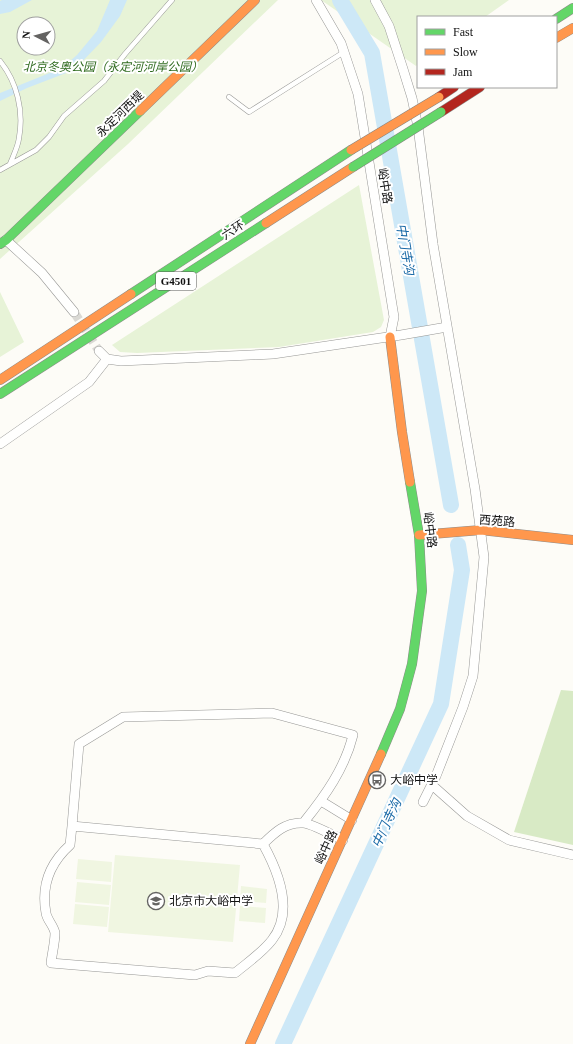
<svg xmlns="http://www.w3.org/2000/svg" width="573" height="1044" viewBox="0 0 573 1044" font-family="'Times New Roman','Noto Sans SC',serif">
<style>
.green{fill:#e7f3d7;fill-rule:evenodd}
.forest{fill:#d8eac5}
.pitch{fill:#f0f6e1}
.water{fill:#cde8f7}
.lines{fill:none;stroke-linecap:round;stroke-linejoin:round}
.river{stroke:#cde8f7;stroke-width:16}
.street-tunnel{stroke:#dad9d4;stroke-width:9;stroke-dasharray:9 4.5;stroke-linecap:butt}
.lane-casing{stroke:#979795;stroke-width:5.5}
.street-casing{stroke:#979795;stroke-width:10}
.fast-casing{stroke:#8e8d8b;stroke-width:10}
.slow-casing{stroke:#8e8d8b;stroke-width:10}
.jam-casing{stroke:#8e8d8b;stroke-width:10}
.lane{stroke:#fffffe;stroke-width:4.5}
.street{stroke:#fffffe;stroke-width:9}
.fast{stroke:#63d668;stroke-width:9}
.slow{stroke:#ff974d;stroke-width:9}
.jam{stroke:#b3261e;stroke-width:9}
.fast-bridge-casing{stroke:#858482;stroke-width:10;stroke-linecap:butt}
.slow-bridge-casing{stroke:#858482;stroke-width:10;stroke-linecap:butt}
.fast-bridge{stroke:#63d668;stroke-width:9}
.slow-bridge{stroke:#ff974d;stroke-width:9}
.labels{text-anchor:middle;stroke-width:4;stroke-linejoin:round;paint-order:stroke}
.shield{fill:#fff;stroke:#585858;stroke-width:1}
.shield-label{font-size:11px;font-weight:bold;fill:#111}
.park-label{font-size:12px;font-style:italic;fill:#2f6b1f;stroke:#fff}
.street-label{font-size:12px;fill:#111;stroke:#fff}
.poi-label{font-size:12px;fill:#111;stroke:#fff;text-anchor:start}
.water-label{font-size:13px;font-style:italic;fill:#1768a6;stroke:#fff}
</style>
<rect width="100%" height="100%" fill="#fdfcf7"/>
<path class="green" d="M0 0H278L128 144 0 259ZM24 24H48V48H24Z
M321 0H509L485 17H418V64L416 66Z
M359 185 384 320 381 327 373 332 279 347 137 353 120 352 112 345Z
M0 292 24 342 0 357Z"/>
<path class="forest" d="M561 690 573 691V845L514 832Z"/>
<path class="pitch" d="M115 855 240 865 233 942 108 932Z
M78 859 112 862 111 882 76 879Z
M77 882 111 885 109 905 75 902Z
M241 886 267 889 266 903 240 901Z
M75 904 109 907 107 927 73 924Z
M240 906 266 908 265 923 239 921Z"/>
<path class="water" d="M2 0H32L10 12 0 14V1Z
M110 0H127L120 16 101 42 74 70 27 88 0 101V93L62 68 77 55 97 31Z"/>
<g class="lines">
<path class="river" d="M340 0 372 53 451 505
M283 1044 441 704 462 570 458 545"/>
<path class="street-tunnel" d="M74 312 99 351"/>
<g class="lane-casing">
<path id="lane" d="M0 61C17 82 24 111 19 138 18 147 13 156 10 164
M229 97 249 112 344 52
M0 170 36 150 49 137 64 116 104 81 125 54 172 0"/>
</g>
<g class="street-casing">
<path id="street" d="M316 0 341 43 358 94 394 317 390 337
M375 0 389 26 403 69 412 98 418 127 433 244 475 489 484 557 473 676 463 707 436 776 423 802
M6 240 42 273 74 312
M99 351 107 359 121 361 273 354 401 335 447 327
M0 444 89 382 107 359
M432 785 467 816 509 840 573 855
M321 801 352 820
M304 822C325 796 345 768 353 735L272 713 123 717 79 744 72 826 263 844C275 832 286 822 303 823 310 823 335 836 343 840
M72 826 70 845C50 863 41 886 46 913 47 920 54 926 55 933 55 942 52 954 51 963L195 975 208 971 235 973C247 963 262 953 272 940 295 911 278 871 263 844"/>
</g>
<g class="fast-casing">
<path id="fast" d="M556 19 573 8
M0 244 6 240 140 111
M131 294 351 150
M0 394 266 223
M381 754 400 709 412 664 422 591 419 535 410 482"/>
</g>
<g class="slow-casing">
<path id="slow" d="M556 38 573 28
M140 111 255 0
M266 223 353 167
M390 337 402 432 410 482
M0 380 131 294
M419 535 481 530 573 540
M250 1044C293 947 338 851 381 754"/>
</g>
<g class="jam-casing">
<path id="jam" d="M439 97 454 87
M441 112 480 87"/>
</g>
<use href="#lane" class="lane"/>
<use href="#street" class="street"/>
<use href="#fast" class="fast"/>
<use href="#slow" class="slow"/>
<use href="#jam" class="jam"/>
<g class="fast-bridge-casing">
<path id="fast-bridge" d="M353 167 441 112"/>
</g>
<g class="slow-bridge-casing">
<path id="slow-bridge" d="M351 150 439 97"/>
</g>
<use href="#fast-bridge" class="fast-bridge"/>
<use href="#slow-bridge" class="slow-bridge"/>
</g>
<defs>
<g id="bus-ring" transform="scale(0.9)"><circle r="9.5" fill="#fff" stroke="#646362" stroke-width="1.5"/><path d="M-5-6H5V4H4V6H2V4H-2V6H-4V4H-5ZM-3.5-4V0h7V-4ZM-3.5 1.2v1.5H-2V1.2ZM2 1.2v1.5H3.5V1.2Z" fill="#646362"/></g>
<g id="school-ring" transform="scale(0.9)"><circle r="9.5" fill="#fff" stroke="#646362" stroke-width="1.5"/><path d="M0-5L7-2L0 1L-7-2ZM-4 1L0 2.5L4 1V4Q0 6-4 4Z" fill="#646362"/></g>
</defs>
<g fill-rule="evenodd">
<use href="#bus-ring" x="377" y="780"/>
<use href="#school-ring" x="156" y="901"/>
</g>
<g class="labels">
<rect class="shield" x="156" y="272" width="40" height="18" rx="3"/>
<g class="shield-label">
<text x="176" y="285">G4501</text>
</g>
<g class="park-label">
<text x="113" y="71">北京冬奥公园（永定河河岸公园）</text>
</g>
<g class="street-label">
<text transform="translate(120 114) rotate(-44)" y="4">永定河西堤</text>
<text transform="translate(385 186) rotate(81)" y="4">峪中路</text>
<text transform="translate(233 230) rotate(-33)" y="4">六环</text>
<text transform="translate(497 521) rotate(4)" y="4">西苑路</text>
<text transform="translate(430 530) rotate(83)" y="4">峪中路</text>
<text transform="translate(326 847) rotate(-65)" y="4">峪中路</text>
</g>
<g class="poi-label">
<text x="390" y="784">大峪中学</text>
<text x="169" y="905">北京市大峪中学</text>
</g>
<g class="water-label">
<text transform="translate(406 249) rotate(80)" y="5">中门寺沟</text>
<text transform="translate(386 823) rotate(-65)" y="5">中门寺沟</text>
</g>
</g>
<rect x="417" y="16" width="140" height="72" fill="#ffffff" stroke="#a0a0a0"/>
<rect x="425" y="29" width="20" height="6" fill="#63d668" stroke="#a0a0a0"/>
<text x="453" y="36" font-size="12" fill="#111111">Fast</text>
<rect x="425" y="49" width="20" height="6" fill="#ff974d" stroke="#a0a0a0"/>
<text x="453" y="56" font-size="12" fill="#111111">Slow</text>
<rect x="425" y="69" width="20" height="6" fill="#b3261e" stroke="#a0a0a0"/>
<text x="453" y="76" font-size="12" fill="#111111">Jam</text>
<g transform="translate(36 36) rotate(276)"><circle r="19" fill="#ffffff" stroke="#a0a0a0"/>
<path d="M0-3L7 15L0 10L-7 15Z" fill="#646362"/>
<text y="-6" font-size="11" font-weight="bold" text-anchor="middle" fill="#111111">N</text>
</g>
</svg>
